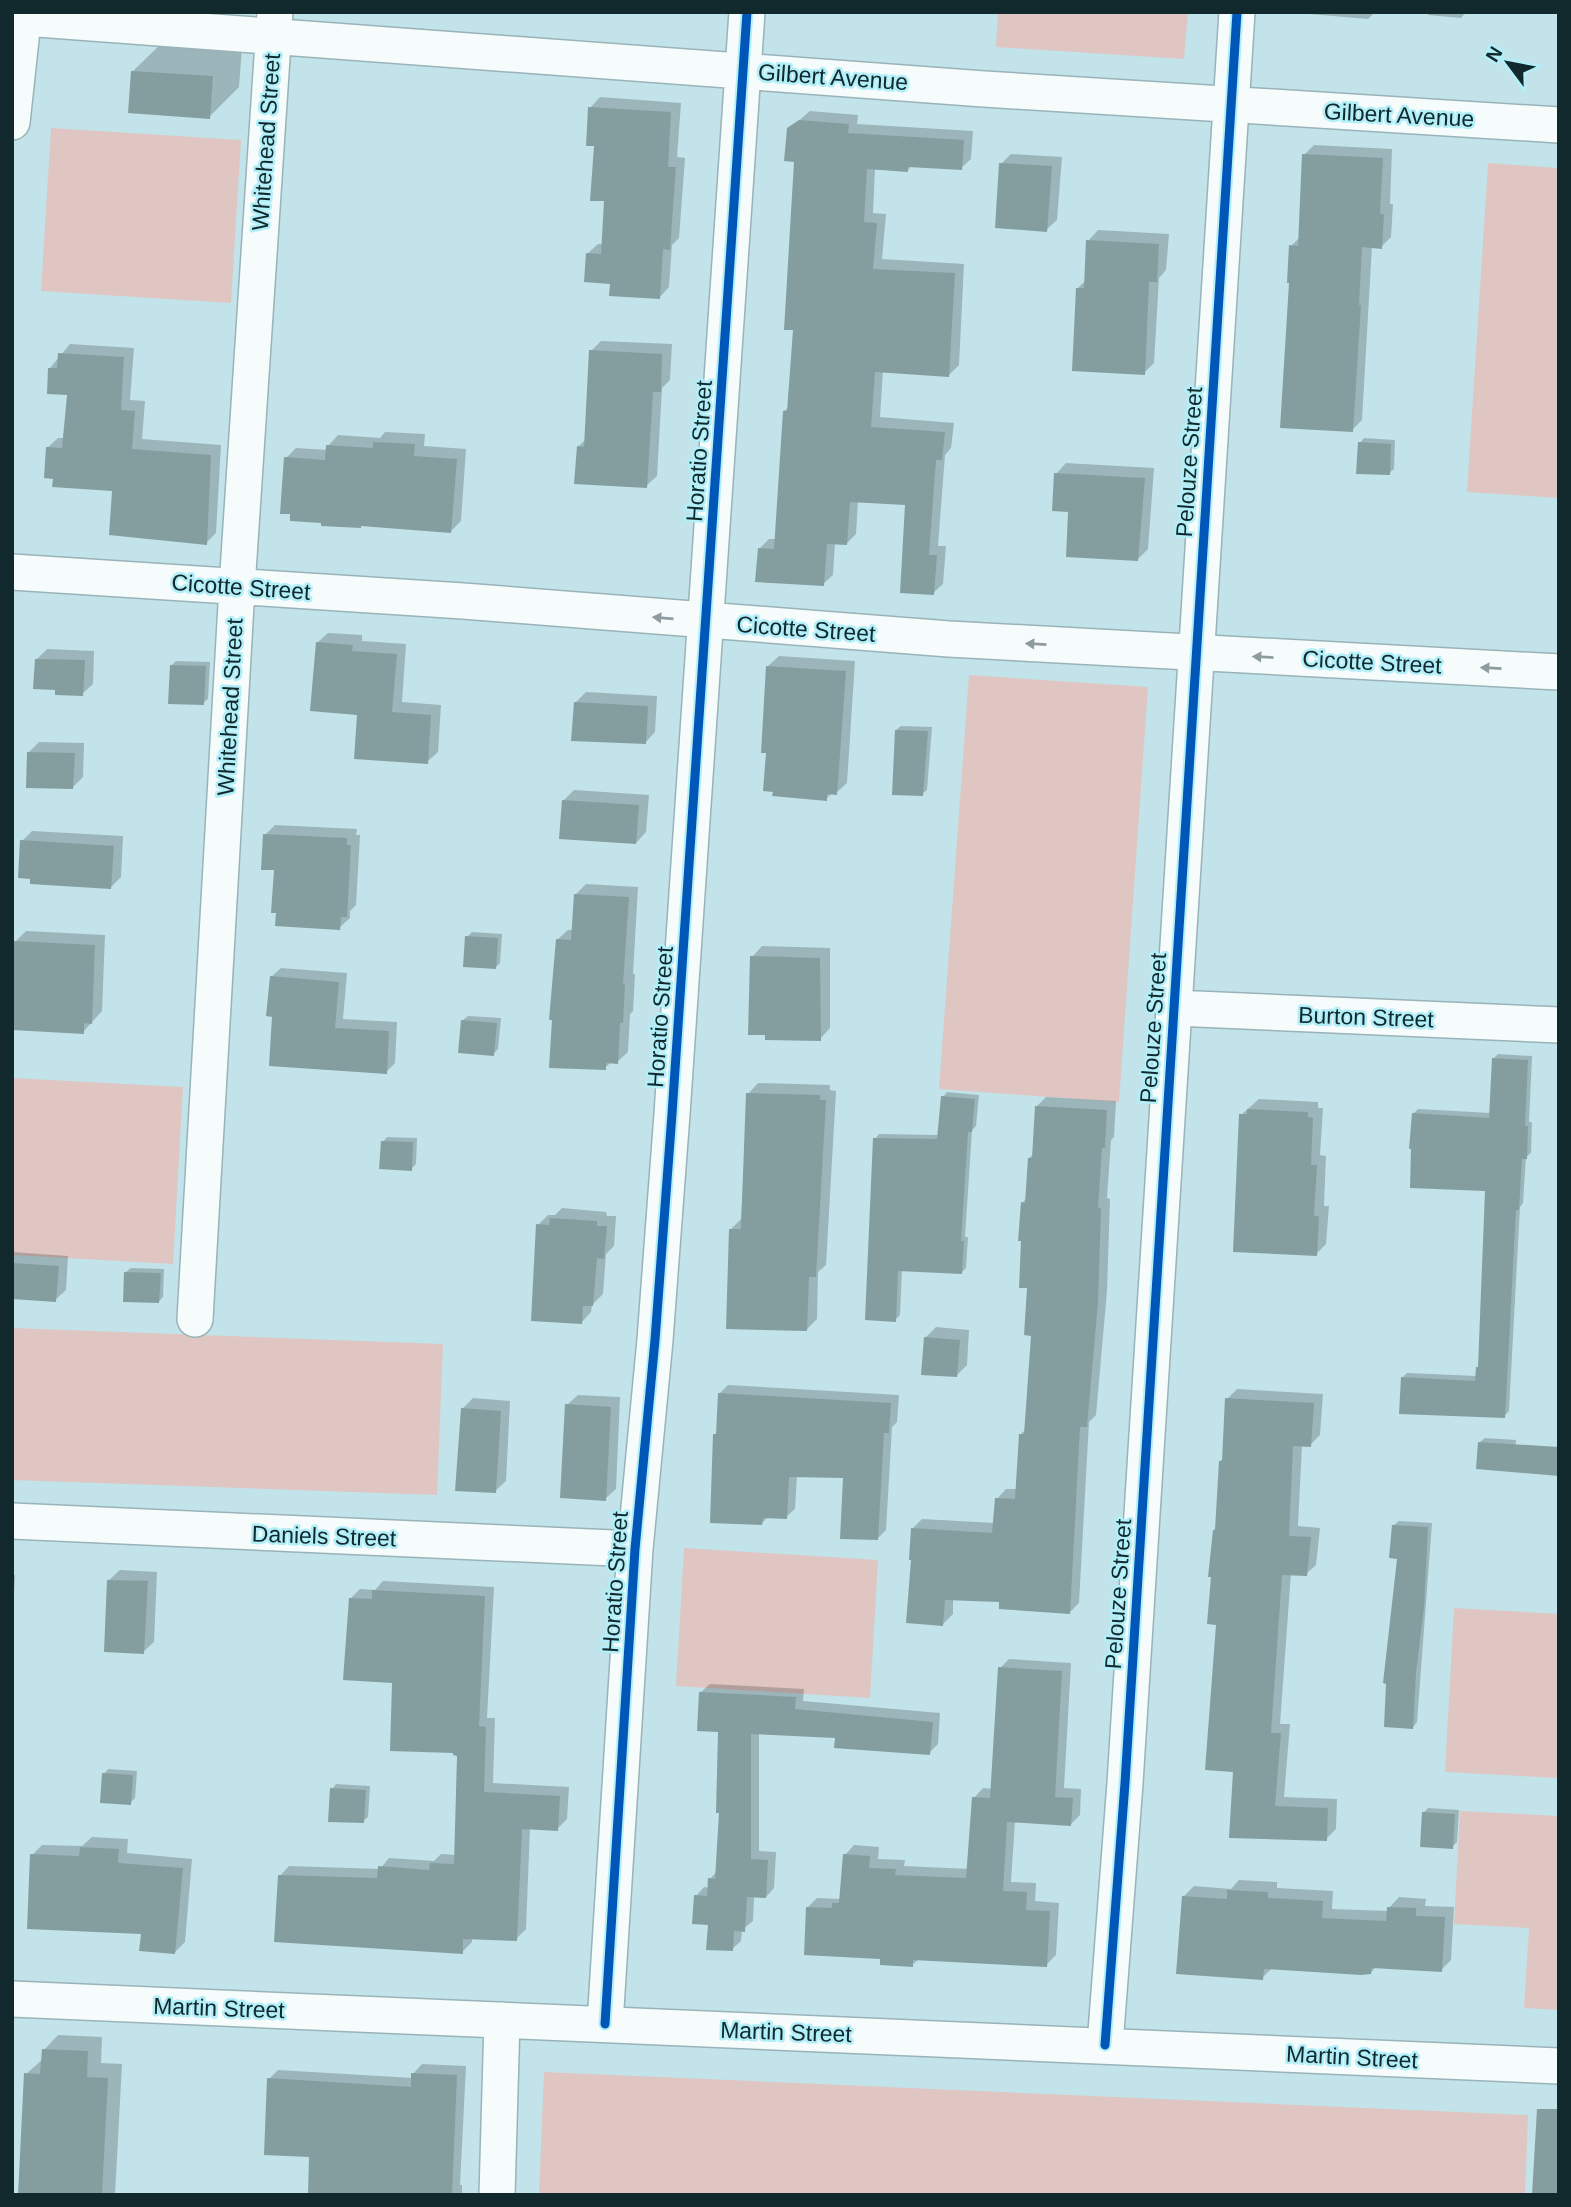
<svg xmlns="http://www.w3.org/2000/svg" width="1571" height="2207" viewBox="0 0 1571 2207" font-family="Helvetica,sans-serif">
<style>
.green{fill:#dfc6c3}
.shadow{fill:#0003}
.building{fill:#849ea0}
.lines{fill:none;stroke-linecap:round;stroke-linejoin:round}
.minor-casing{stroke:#99b3b8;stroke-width:38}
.minor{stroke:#f6fbfc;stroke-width:35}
.cycleway-casing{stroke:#b2eff9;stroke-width:13}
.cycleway{stroke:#0057b8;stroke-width:9}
.oneway{fill:#8f9c9f}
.labels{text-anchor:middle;stroke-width:5;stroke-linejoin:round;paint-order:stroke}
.street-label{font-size:23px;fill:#11292d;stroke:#b2eff9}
</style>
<rect width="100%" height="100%" fill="#c2e3e9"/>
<path class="green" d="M998 12H1188L1184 59 996 47Z
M51 128 241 140 231 303 41 291Z
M1488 163 1559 168V498L1467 492Z
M969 675 1148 687 1119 1102 939 1089Z
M12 1078 183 1087 173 1264 12 1255Z
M12 1328 443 1344 437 1495 12 1480Z
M684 1548 878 1560 870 1698 676 1686Z
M1454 1608 1559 1614V1778L1445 1772Z
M1460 1811 1559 1816V2010L1524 2008 1529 1928 1454 1924Z
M544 2072 1528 2115 1525 2195H539Z"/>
<path class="shadow" d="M1286 12H1375L1368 19Z
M1429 12H1466L1461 18 1428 15Z
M163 42 242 47 239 87 209 117 133 71Z
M600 97 681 103 677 157 685 158 679 238 672 245 669 287 659 298 612 283 587 254 598 244H603L606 200 590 108Z
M810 111 858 115 857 124 973 131 971 159 961 168 912 165 908 170 875 168 873 213 886 214 882 259 964 264 959 365 949 375 883 370 880 417 954 423 951 448 945 455 938 546H946L943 584 933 593 907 504 858 501 856 534 846 544 835 543 833 575 823 584 759 549 769 539H776L784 411 789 407 795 328 796 160 789 129Z
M1314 145 1392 149 1390 204H1393L1391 237 1381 247 1372 246 1362 420 1352 430 1291 282V246L1300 237 1304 155Z
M1011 154 1062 157 1057 220 1046 230 1001 164Z
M1098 230 1169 234 1166 270 1159 278 1154 363 1144 373 1078 288 1086 280 1088 241Z
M601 341 672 344 670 380 662 388 657 476 646 486 578 447 586 439 591 351Z
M70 344 134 348 130 400 145 401 142 439 221 445 216 533 206 543 114 489 54 477 47 448 58 438H65L69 394 50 368Z
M385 432 425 434 424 446 466 449 461 521 451 531 363 524 360 527 286 458 296 448 328 450V446L338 435 380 438Z
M1364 438 1395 440 1394 469 1389 473 1360 443Z
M1066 463 1154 468 1148 549 1138 559 1070 510 1056 474Z
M328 633 362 635V641L406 644 402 702 441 705 438 752 427 762 359 713 317 643Z
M47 649 94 651 93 684 82 694 57 688 37 659Z
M779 656 855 661 847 783 836 793H832L826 799 768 752V666Z
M176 661 210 662 208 699 203 703 172 665Z
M586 692 657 696 655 732 645 743 575 703Z
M901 726 932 727 927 790 922 794 896 730Z
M39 742 84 743 83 777 73 787 29 752Z
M574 790 649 795 646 832 636 843 563 801Z
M275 825 357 829 356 835H360L356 905 350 911V918L339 928 276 869 265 835Z
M32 831 123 836 121 877 110 888 22 841Z
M586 884 638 887 633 974H635L633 1011 630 1014 628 1052 617 1062H611L605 1068 557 940 568 930H573L575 895Z
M26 931 105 935 102 1011 83 1032 12 1028 15 942Z
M472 932 502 934 500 963 495 968 467 937Z
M762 946 830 948V1028L820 1039 752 957Z
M281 968 347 973 343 1019 397 1022 395 1063 386 1072 274 1015 271 977Z
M468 1016 501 1018 498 1049 493 1054 463 1020Z
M1498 1054 1532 1056 1529 1122H1532L1531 1153 1526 1157 1523 1203 1520 1207 1509 1411 1504 1416 1403 1377 1407 1373 1477 1376 1480 1365 1486 1189 1413 1114 1418 1109 1491 1113 1493 1059Z
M758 1083 830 1085V1090L836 1091 826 1265 818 1272 817 1319 806 1330 731 1229 741 1219 748 1094Z
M947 1092 979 1095 976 1126 972 1130 965 1237H968L966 1268 961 1273 902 1270 900 1315 895 1320 875 1139 879 1134 939 1135 943 1097Z
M1046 1097 1116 1101 1114 1137 1111 1140 1107 1198 1110 1199 1107 1291 1096 1415 1089 1422 1079 1603 1069 1613 1001 1601 953 1599V1614L943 1624 913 1558 912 1529 922 1519 995 1523 997 1499 1006 1489H1017L1020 1435 1026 1429 1033 1334 1022 1203 1027 1198 1029 1158 1034 1154 1036 1107Z
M1259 1099 1318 1102V1108H1323L1320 1155 1326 1156 1324 1206H1329L1326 1244 1316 1254 1241 1115Z
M387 1137 417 1138 416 1164 411 1169 383 1142Z
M562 1208 606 1212 607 1216H616L614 1246 606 1254 603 1294 592 1305 591 1312 581 1323 538 1225 548 1215H555Z
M12 1252 68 1256 66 1290 55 1300 12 1297Z
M131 1268 164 1269 163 1297 158 1302 126 1272Z
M936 1327 969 1330 967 1365 957 1375 925 1338Z
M728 1385 899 1395 897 1422 892 1427 886 1530 877 1539 845 1477 797 1475 795 1509 786 1517 769 1516 761 1524 715 1434 718 1432 719 1394Z
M1237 1389 1323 1394 1320 1435 1310 1445H1302L1298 1526 1320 1528 1316 1565 1306 1574 1291 1573 1280 1724H1290L1284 1797 1337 1799 1336 1829 1326 1839 1231 1836 1234 1770 1218 1623 1214 1530 1216 1528 1220 1461 1224 1458 1227 1399Z
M578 1395 620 1397 616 1489 605 1499 567 1405Z
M473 1398 510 1401 506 1481 495 1491 462 1409Z
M1485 1438 1516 1440 1514 1465 1480 1442Z
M1399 1521 1432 1523 1417 1722 1413 1727 1399 1557 1394 1525Z
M120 1570 157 1572 154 1642 143 1652 109 1580Z
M12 1575H15L12 1636Z
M383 1581 494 1587 487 1718H495L493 1783 569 1787 567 1819 557 1829 530 1828 526 1929 516 1939 472 1937V1942L462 1952 280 1876 289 1866 380 1869 389 1858 434 1861 441 1854 456 1855 459 1754 394 1682 350 1599 360 1589 375 1590Z
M1009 1659 1071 1663 1064 1788 1081 1789 1080 1815 1071 1824 1015 1821 1011 1882 1036 1883 1035 1901 1059 1903 1056 1955 1046 1965 919 1959 912 1965 882 1957 808 1907 817 1898 839 1899 841 1896 845 1855 854 1845 879 1847 878 1859 905 1860 904 1866 969 1869 974 1798 983 1788 992 1789 1000 1668Z
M710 1684 804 1689 803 1701 940 1713 938 1744 929 1753 837 1737 759 1733V1851L776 1852 774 1888 766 1897 754 1896 753 1921 742 1930 741 1941 732 1949 710 1924 696 1896 704 1887 709 1888 710 1879 717 1871 721 1811 720 1731 701 1692Z
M108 1769 137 1771 135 1798 130 1803 104 1774Z
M336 1784 370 1786 368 1817 363 1821 332 1789Z
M1428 1808 1459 1810 1457 1842 1452 1847 1423 1813Z
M92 1837 128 1839 127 1853 192 1859 185 1942 175 1952 32 1855 42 1845 82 1846Z
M1239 1880 1277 1882V1888L1333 1891 1332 1909 1389 1911V1908L1399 1897 1426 1899 1425 1906 1454 1907 1451 1960 1441 1970 1376 1967 1371 1972 1272 1968 1262 1978 1183 1897 1194 1886 1231 1889Z
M58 2035 102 2037 101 2063 122 2064 115 2195H19L26 2074 43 2059 44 2050Z
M422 2064 466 2066 460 2185H462V2195H310L311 2155 269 2079 278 2070 413 2078V2074Z"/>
<path class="building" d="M131 71 213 76 210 119 128 113Z
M588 107 671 112 668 167H676L670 250 663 249 660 299 609 296 610 284 584 282 586 253 601 254 604 201H590L594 146H586Z
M799 120 849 124 848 133 964 140 962 170 908 167V172L867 169 864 222 877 223 873 269 955 273 949 377 875 372 871 427 945 432 942 460H936L929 555H937L934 595 900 593 905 505 850 502 847 545 827 544 824 586 755 582 758 548 774 549 783 411H787L793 330H784L794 162 784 161 787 128Z
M1302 154 1383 158 1380 214H1384L1382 249 1362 247 1359 305H1361L1353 432 1280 428 1289 283H1287L1289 245 1298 246Z
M999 163 1052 166 1047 232 995 228Z
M1086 240 1159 244 1157 282H1149L1145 375 1072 371 1076 288H1084Z
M589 350 662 354 661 392H653L647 488 574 484 577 446 584 447Z
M58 353 124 357 121 410 135 411 132 449 211 455 207 545 109 535 112 491 52 487 53 479 44 478 46 447 62 448 67 395 47 394 48 368H57Z
M373 442 415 444 414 456 457 459 451 533 361 526V528L321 526V523L290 521V514H280L284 457 325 460 326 445 373 448Z
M1358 442 1391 444 1390 475 1356 474Z
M1054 473 1145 478 1138 561 1066 557 1068 512 1052 511Z
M316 642 353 645 352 651 397 654 392 712 431 715 428 764 354 759 357 715 310 711Z
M35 659 85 660 83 696 55 695V690L33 689Z
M170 665 206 666 204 705 168 704Z
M766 666 846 671 837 795 827 794V801L772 796 773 792 763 791 766 753H761Z
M574 702 648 706 646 744 571 741Z
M895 730 928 731 923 796 892 795Z
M27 752 75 753 73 789 26 788Z
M562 800 639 805 636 844 559 839Z
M263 834 347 838V845H351L347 917H341L340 930 275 926 276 913H271L274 870H261Z
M20 840 114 846 111 889 30 884V879L18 878Z
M574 894 629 897 623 984H625L623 1023H620L618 1064 606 1063V1070L549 1068 552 1020H549L556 939 571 940Z
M465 936 498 938 496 969 463 967Z
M14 941 95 945 92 1024 84 1023V1034L12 1030Z
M750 956 820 958 821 1041 765 1040V1035H748Z
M270 976 339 982 335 1028 389 1031 387 1074 269 1066 272 1017 266 1016Z
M461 1020 497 1023 494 1056 458 1053Z
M1492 1058 1528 1060 1525 1126H1528L1527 1159H1522L1519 1210H1516L1505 1418 1399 1414 1401 1377 1475 1381 1476 1367H1478L1485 1191 1410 1188 1411 1149H1409L1412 1113 1489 1118Z
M746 1093 820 1095V1100H826L816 1277H809L807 1331 726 1329 729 1229H741Z
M941 1096 975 1099 972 1132H968L961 1241H964L962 1274 898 1271 896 1322 865 1320 873 1138 937 1139Z
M1035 1106 1107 1110 1105 1148H1102L1098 1208H1101L1098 1302 1087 1427H1080L1070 1614 999 1609V1602L945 1600 943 1626 906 1623 911 1560H909L911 1528 992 1533 995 1498 1015 1499 1019 1434H1024L1031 1336 1024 1335 1027 1288H1019L1021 1241H1018L1021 1202 1025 1203 1028 1158H1032Z
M1247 1109 1308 1112V1117L1313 1118 1311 1165H1317L1314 1216H1319L1317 1256 1233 1252 1239 1114H1247Z
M381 1141 413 1142 412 1171 379 1169Z
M550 1218 597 1221V1226H607L604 1259 597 1258 593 1306H583L582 1324 531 1321 536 1224 549 1225Z
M12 1263 59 1266 56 1302 12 1299Z
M124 1272 161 1273 159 1303 123 1302Z
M924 1337 960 1340 957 1377 921 1375Z
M718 1393 891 1403 889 1433H884L878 1540 840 1539 843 1478 789 1477 787 1519 763 1518 762 1525 710 1523 713 1434H716Z
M1225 1398 1314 1403 1311 1447 1293 1446 1289 1536 1311 1537 1307 1576 1282 1575 1271 1733H1281L1275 1806 1328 1808 1327 1841 1229 1838 1233 1772 1205 1770 1216 1625 1207 1624 1211 1577H1208L1213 1530H1215L1219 1461H1222Z
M565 1404 611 1407 606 1501 560 1498Z
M461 1408 501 1411 496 1493 455 1491Z
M1478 1442 1559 1447V1476L1476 1469Z
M1392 1525 1428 1527 1424 1607 1416 1673 1413 1729 1384 1727 1386 1684 1383 1683 1397 1559 1389 1558Z
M107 1580 148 1581 144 1654 104 1652Z
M372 1590 485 1596 479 1726 486 1727 484 1792 560 1796 558 1831 522 1829 517 1941 463 1939V1954L274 1942 278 1875 377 1878 378 1866 429 1870 430 1863 454 1864 457 1756 453 1755V1753L390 1751 392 1683 343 1680 349 1598 372 1599Z
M998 1667 1062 1671 1055 1797 1073 1798 1071 1826 1007 1822 1003 1891 1027 1892 1026 1910 1050 1911 1047 1967 913 1960V1967L880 1965V1959L804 1955 806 1907 832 1908V1903H839L843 1854 870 1856 869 1868 896 1869 895 1875 966 1878 972 1797 990 1798Z
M699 1692 796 1697 795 1709 933 1722 930 1755 834 1748 835 1738 751 1734V1859L768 1860 766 1898 747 1897 745 1932 734 1931 733 1951 706 1950 708 1925 692 1924 694 1895 707 1896 708 1878 715 1879 719 1813H716L718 1732 697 1731Z
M102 1773 133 1775 131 1805 100 1803Z
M330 1788 366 1790 364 1823 328 1822Z
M1422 1812 1455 1814 1453 1849 1420 1847Z
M80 1847 119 1849 118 1863 183 1868 175 1954 139 1951 141 1934 27 1929 30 1854 79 1856Z
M1227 1890 1268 1892V1898L1323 1901 1322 1918 1386 1921 1387 1907 1416 1908V1916L1445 1917 1442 1972 1372 1968 1371 1974 1361 1975 1264 1969 1263 1980 1176 1974 1182 1896 1227 1899Z
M42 2049 88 2051 87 2077 108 2078 102 2195H18L24 2073 40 2074Z
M411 2073 457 2075 452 2195H308L309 2157 264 2155 267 2078 411 2087Z
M1537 2109H1559V2195H1532Z"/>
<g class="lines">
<g class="minor-casing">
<path id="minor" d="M24 18 984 89 1559 125
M12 122 24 12
M12 572 463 601 949 639 1559 672
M1174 1008 1559 1025
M195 1319 237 587 275 12
M12 1521 635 1549
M12 1999 1559 2066
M605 2024 635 1549 655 1340 672 1114 747 12
M1105 2045 1125 1783 1237 12
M497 2195 502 2020"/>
</g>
<use href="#minor" class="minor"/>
<g class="cycleway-casing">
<path id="cycleway" d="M605 2024 635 1549 655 1340 672 1114 747 12
M1105 2045 1125 1783 1237 12"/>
</g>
<use href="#cycleway" class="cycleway"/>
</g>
<defs><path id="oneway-solid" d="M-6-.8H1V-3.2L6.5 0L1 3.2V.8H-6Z" transform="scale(1.75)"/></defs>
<g class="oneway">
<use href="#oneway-solid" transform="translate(663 618) rotate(-175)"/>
<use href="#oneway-solid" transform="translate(1036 644) rotate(-177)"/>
<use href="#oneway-solid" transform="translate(1263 657) rotate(-177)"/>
<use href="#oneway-solid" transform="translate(1491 668) rotate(-177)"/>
</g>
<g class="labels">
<g class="street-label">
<text transform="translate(833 77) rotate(4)" y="8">Gilbert Avenue</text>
<text transform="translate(1399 115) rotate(3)" y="8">Gilbert Avenue</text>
<text transform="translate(266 142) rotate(-86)" y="8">Whitehead Street</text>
<text transform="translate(699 451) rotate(-86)" y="8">Horatio Street</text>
<text transform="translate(1189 462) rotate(-86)" y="8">Pelouze Street</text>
<text transform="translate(241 587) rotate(4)" y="8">Cicotte Street</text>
<text transform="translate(806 629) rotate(4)" y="8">Cicotte Street</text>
<text transform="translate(1372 662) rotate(3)" y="8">Cicotte Street</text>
<text transform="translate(230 707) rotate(-87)" y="8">Whitehead Street</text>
<text transform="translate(660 1017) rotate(-86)" y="8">Horatio Street</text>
<text transform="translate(1366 1017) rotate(2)" y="8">Burton Street</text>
<text transform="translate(1153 1028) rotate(-86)" y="8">Pelouze Street</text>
<text transform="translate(324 1536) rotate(2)" y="8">Daniels Street</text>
<text transform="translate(615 1582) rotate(-86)" y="8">Horatio Street</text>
<text transform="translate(1118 1594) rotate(-86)" y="8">Pelouze Street</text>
<text transform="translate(219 2008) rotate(2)" y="8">Martin Street</text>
<text transform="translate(786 2032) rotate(2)" y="8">Martin Street</text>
<text transform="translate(1352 2057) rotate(3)" y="8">Martin Street</text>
</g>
</g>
<rect width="1571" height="2207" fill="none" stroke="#11292d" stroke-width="28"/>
<g transform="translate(1508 63) rotate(302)" stroke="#b2eff9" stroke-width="5" paint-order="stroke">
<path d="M0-5L12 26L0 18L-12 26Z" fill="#11292d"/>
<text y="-10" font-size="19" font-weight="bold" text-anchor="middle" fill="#11292d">N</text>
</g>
</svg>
